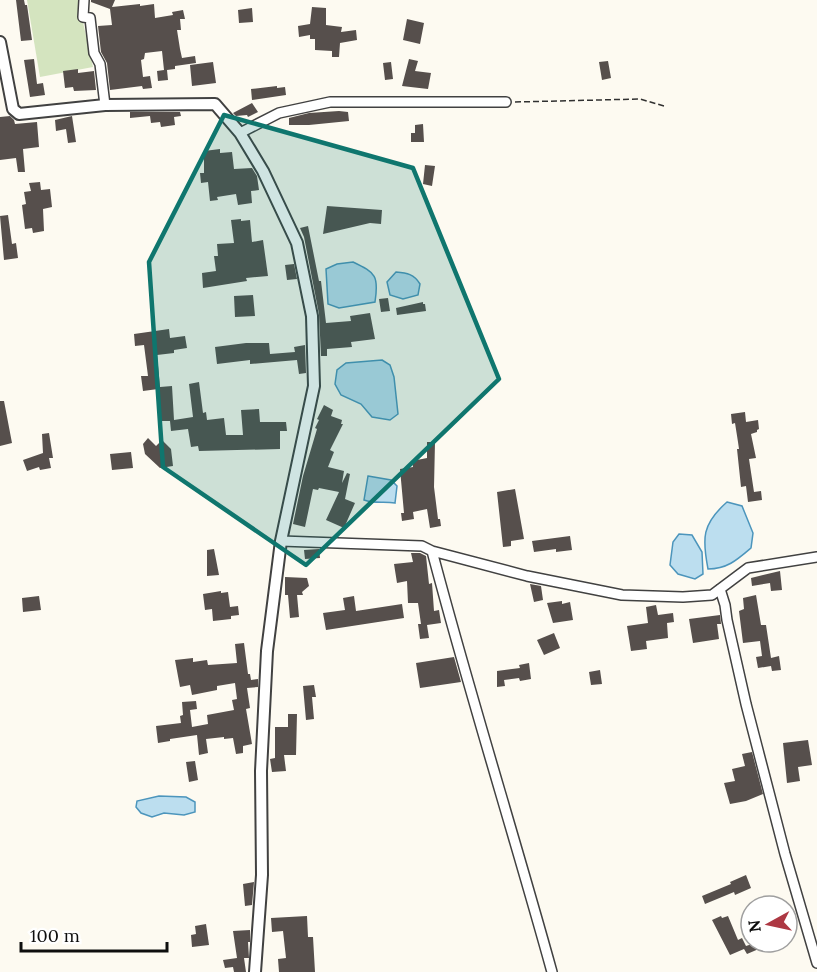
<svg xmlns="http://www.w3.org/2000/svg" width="817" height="972" viewBox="0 0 817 972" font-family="Lora,serif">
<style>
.green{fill:#d4e4bf}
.water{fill:#bcdeef;stroke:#4c95bc;stroke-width:1.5}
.building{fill:#564f4c}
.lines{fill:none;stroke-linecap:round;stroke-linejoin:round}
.minor-casing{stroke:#414141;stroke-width:12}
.tertiary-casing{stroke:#414141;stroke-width:14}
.path{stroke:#303030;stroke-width:1.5;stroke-dasharray:6 3;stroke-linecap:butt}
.minor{stroke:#fff;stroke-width:9}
.tertiary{stroke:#fff;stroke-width:10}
.marked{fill:#0f766e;fill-opacity:0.2;stroke:#0f766e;stroke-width:4.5;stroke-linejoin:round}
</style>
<rect width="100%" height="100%" fill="#fdfaf1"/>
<path class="green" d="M27 0H78L93 67 40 77Z"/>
<path class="water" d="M353 262C376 273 379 276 375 302L339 308 328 304 326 269 337 264Z
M396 272C407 273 414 274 420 284L418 295 403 299 390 295 387 282Z
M382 360 390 365 394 377 398 414 390 420 372 417 361 404 341 395 335 384 337 370 346 363Z
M368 476 391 480 397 486 395 503C384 501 375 504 364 500Z
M727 502 742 506 753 533 751 548C737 560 727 569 708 569 702 538 702 524 727 502Z
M679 534 692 535 702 552 703 574 695 579 678 574 670 565 673 542Z
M159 796 186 797 195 802V812L184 815 164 813 152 817 141 813 136 807 137 801Z"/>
<path class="building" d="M16 0H24L25 5H27L32 40 21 41Z
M91 0H115L112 7 140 4V6L154 4 155 18 173 15 172 12 183 10 185 19H180L181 30H177L180 49 182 58 195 56 196 63 175 66V69L167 70 168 80 158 81 157 71 164 70 162 51 145 53 144 59 141 60 143 77 150 76 152 88 143 89 142 86 110 90 107 63 101 52 98 26 112 25 110 9 91 2Z
M312 7 326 8V25L342 27 341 32 356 30 357 40 340 43 339 57H332V51L315 50V39H310V35L299 37 298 26 310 24Z
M252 8 253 22 239 23 238 10Z
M407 19 424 23 420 44 403 40Z
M34 59 37 84 43 83 45 95 30 97 24 60Z
M409 59 418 61 415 71 431 73 428 89 402 86Z
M608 61 611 78 602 80 599 62Z
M213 62 216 83 192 86 190 65Z
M391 62 393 79 385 80 383 63Z
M78 69V73L94 71 96 90 74 91 73 87 65 88 63 71Z
M277 86V88L285 87 286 95 252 100 251 89Z
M252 103 258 112 248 117 247 115 236 116 233 113Z
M339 111 348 112 349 121 309 125H289V118L309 113Z
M130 112H180L181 116 174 117 175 125 161 127 160 122 151 123 150 116 130 118Z
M10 116 14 120 15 124 37 122 39 147 23 149 25 172H18L16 158 0 160V117Z
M72 116 76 142 68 143 66 129 56 131 55 120Z
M423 124 424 142H411V133H415V125Z
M220 149V153L232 152 234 169 252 168 257 176 259 190 251 191 252 203 238 205 236 194 217 197 218 200 210 201 208 182 201 183 200 173H204V151Z
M425 165 435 166 432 186 423 184Z
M40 182 41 190 50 189 52 207 43 209 44 231 33 233 32 228 25 229 22 205 26 204 24 192 31 191 29 183Z
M327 206 382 210 381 224 370 223 323 234Z
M8 215 12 244 16 243 18 258 4 260 0 216Z
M241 219V221L250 220 252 242 263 240 268 276 246 278 247 281 203 288 202 273 216 271 214 256H218L217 244 234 243 231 220Z
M308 226 319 281H321L326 323 351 321 350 316 370 313 375 339 351 342 352 347 327 349V356H321L319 314 304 237 300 228Z
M294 264 297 279 287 280 285 265Z
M253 295 255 316 235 317 234 296Z
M388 298 390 311 381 312 379 299Z
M423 302V304H425L426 311 397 315 396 308Z
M169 329 170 338 185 336 187 348 174 350V353L157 355 160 387 172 386 174 420 193 417 189 384 199 382 203 413 206 412 207 420 224 418 226 435H243L241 410 259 409 260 422H286L287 431H280V449L199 451 198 446 191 447 188 429 171 431 170 421H160L158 389 143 391 141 376H148L144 345 135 346 134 334Z
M246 343H269L270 354 295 352 294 347 305 345 306 373 299 374 297 360 250 364V360L217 364 215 347Z
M0 401H4L12 443 0 446Z
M324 405 333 410 331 416 342 420 341 424H343L330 450 334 452 328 467 344 471 342 483 347 473 350 474 345 499 355 503 344 528 326 520 339 492 319 488 318 490 313 489 305 527 293 524 303 476 317 429 315 428 319 420 317 419Z
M745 412 746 422 758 420 759 429 757 430V432L751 434 756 458 749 459 754 492 761 491 762 500 748 502 746 486 741 487 737 449H739L738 442 735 423 732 424 731 414Z
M49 433 53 458H49L51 468 40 470 39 467 27 471 23 460 43 453 42 434Z
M148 438 156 446 162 440 171 449 173 466 160 468 145 454 143 444Z
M427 442H435L434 487 438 519H440L441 526 430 528 427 509 413 512 414 519 402 521 401 513H404L400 469 413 467 412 461 427 458Z
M131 452 133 468 112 470 110 454Z
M515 489 524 539 511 541V546L503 547 497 492Z
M570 536 572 550 556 552V549L534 552 532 541Z
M214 549 219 575 207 576V550Z
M319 549 320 558 305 559 304 550Z
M411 553H420L426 556 429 584 432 583 434 611 439 610 441 623 427 625 429 638 420 639 418 624H421L418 603H408L407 581 397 583 394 564 413 562Z
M780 571 782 590 771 591 770 583 752 586 751 578Z
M285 577 307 578 309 586 302 592 303 595H297L299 617 290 618 288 595H285Z
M530 584 541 586 543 600 534 602Z
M221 591V593L228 592 230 607 238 606 239 615 231 616V619L213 621 212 609 205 610 203 594Z
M756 595 761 625H766L771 658 779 656 781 670 772 671 771 666 758 668 756 657 762 656 760 641 743 643 739 611 744 609 743 598Z
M39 596 41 610 23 612 22 598Z
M354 596 356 611 402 604 404 618 326 630 323 613 345 610 343 598Z
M562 601V604L570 602 573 620 553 623 547 603Z
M656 605 658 615 673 613 674 622 667 623 668 638 646 641 647 649 631 651 627 626 648 623 646 607Z
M720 615 721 624H717L719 639 693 643 689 619Z
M554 633 560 648 544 655 537 640Z
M244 643 248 674H250L251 680 258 679V687L247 688 250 708 246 709 252 744 243 746V753L236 754 233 738 224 739V737L206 739 208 753 199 755 197 735 170 739V741L158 743 156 726 181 723 180 716 183 715 182 702 196 701 197 709 190 710 192 727 208 724 207 715 234 710 232 700 237 699 235 683 217 686V690L192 695 190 685 180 687 175 660 193 658V662L207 660 208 665 237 663 235 644Z
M454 657 461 682 420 688 416 663Z
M529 663 531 679 520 681 519 678 504 680 505 686 497 687V671L520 668 519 665Z
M600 670 602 684 591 685 589 672Z
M314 685 316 697H312L314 719 306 720 303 686Z
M288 714H297L296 755H284L286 771 272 772 270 759 275 758V727H288Z
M808 740 812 765 798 767 800 781 787 783 783 743Z
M752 752 763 794 746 801 730 804 724 783 735 781 732 769 745 766 742 754Z
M195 761 198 780 189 782 186 762Z
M746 875 751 888 735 895 734 892 705 904 702 896 731 884 730 882Z
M254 882 252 905 245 906 243 884Z
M307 916 308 937H313L315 972H279L278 959 286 958 283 931 272 932 271 918Z
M721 916 722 918 728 916 738 940 742 938 746 946 758 942 761 948 747 954 744 949 730 955 712 920Z
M206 924 209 945 192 947 191 935 196 934 195 926Z
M250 930V942H248L249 958H244L246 972H234L233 967 225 968 223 960 237 958 233 931Z"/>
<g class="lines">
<g class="minor-casing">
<path id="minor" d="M84 0 83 17 90 18 94 53 100 64 105 105
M240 133 279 113 330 102H506
M281 541 422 546 432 551 527 576 622 595 683 597 712 595 748 568 817 557
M432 551C469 692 513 831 552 972
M720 589 725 605 727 620 746 704 785 854 817 963"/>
</g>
<g class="tertiary-casing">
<path id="tertiary" d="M0 42 13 109 19 114 105 105 215 104 240 133 263 171 297 243 312 316 314 386 281 541 267 651 261 771 262 875 255 972"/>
</g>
<path class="path" d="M515 102 640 99 664 106"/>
<use href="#minor" class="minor"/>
<use href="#tertiary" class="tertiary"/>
</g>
<path class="marked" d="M224 115 413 168 499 379 306 565 163 467 149 262Z"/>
<g transform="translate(769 924) rotate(262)"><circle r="28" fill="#ffffff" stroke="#9f9f9f" stroke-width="1.5"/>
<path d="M0-4.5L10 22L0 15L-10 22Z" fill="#ad3843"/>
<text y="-9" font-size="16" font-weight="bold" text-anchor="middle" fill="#0e0e0e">N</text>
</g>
<path d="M21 942v9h146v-9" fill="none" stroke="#0e0e0e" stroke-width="3"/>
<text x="30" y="942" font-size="18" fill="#0e0e0e" stroke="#ffffff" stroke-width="4.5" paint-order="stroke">100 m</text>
</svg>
